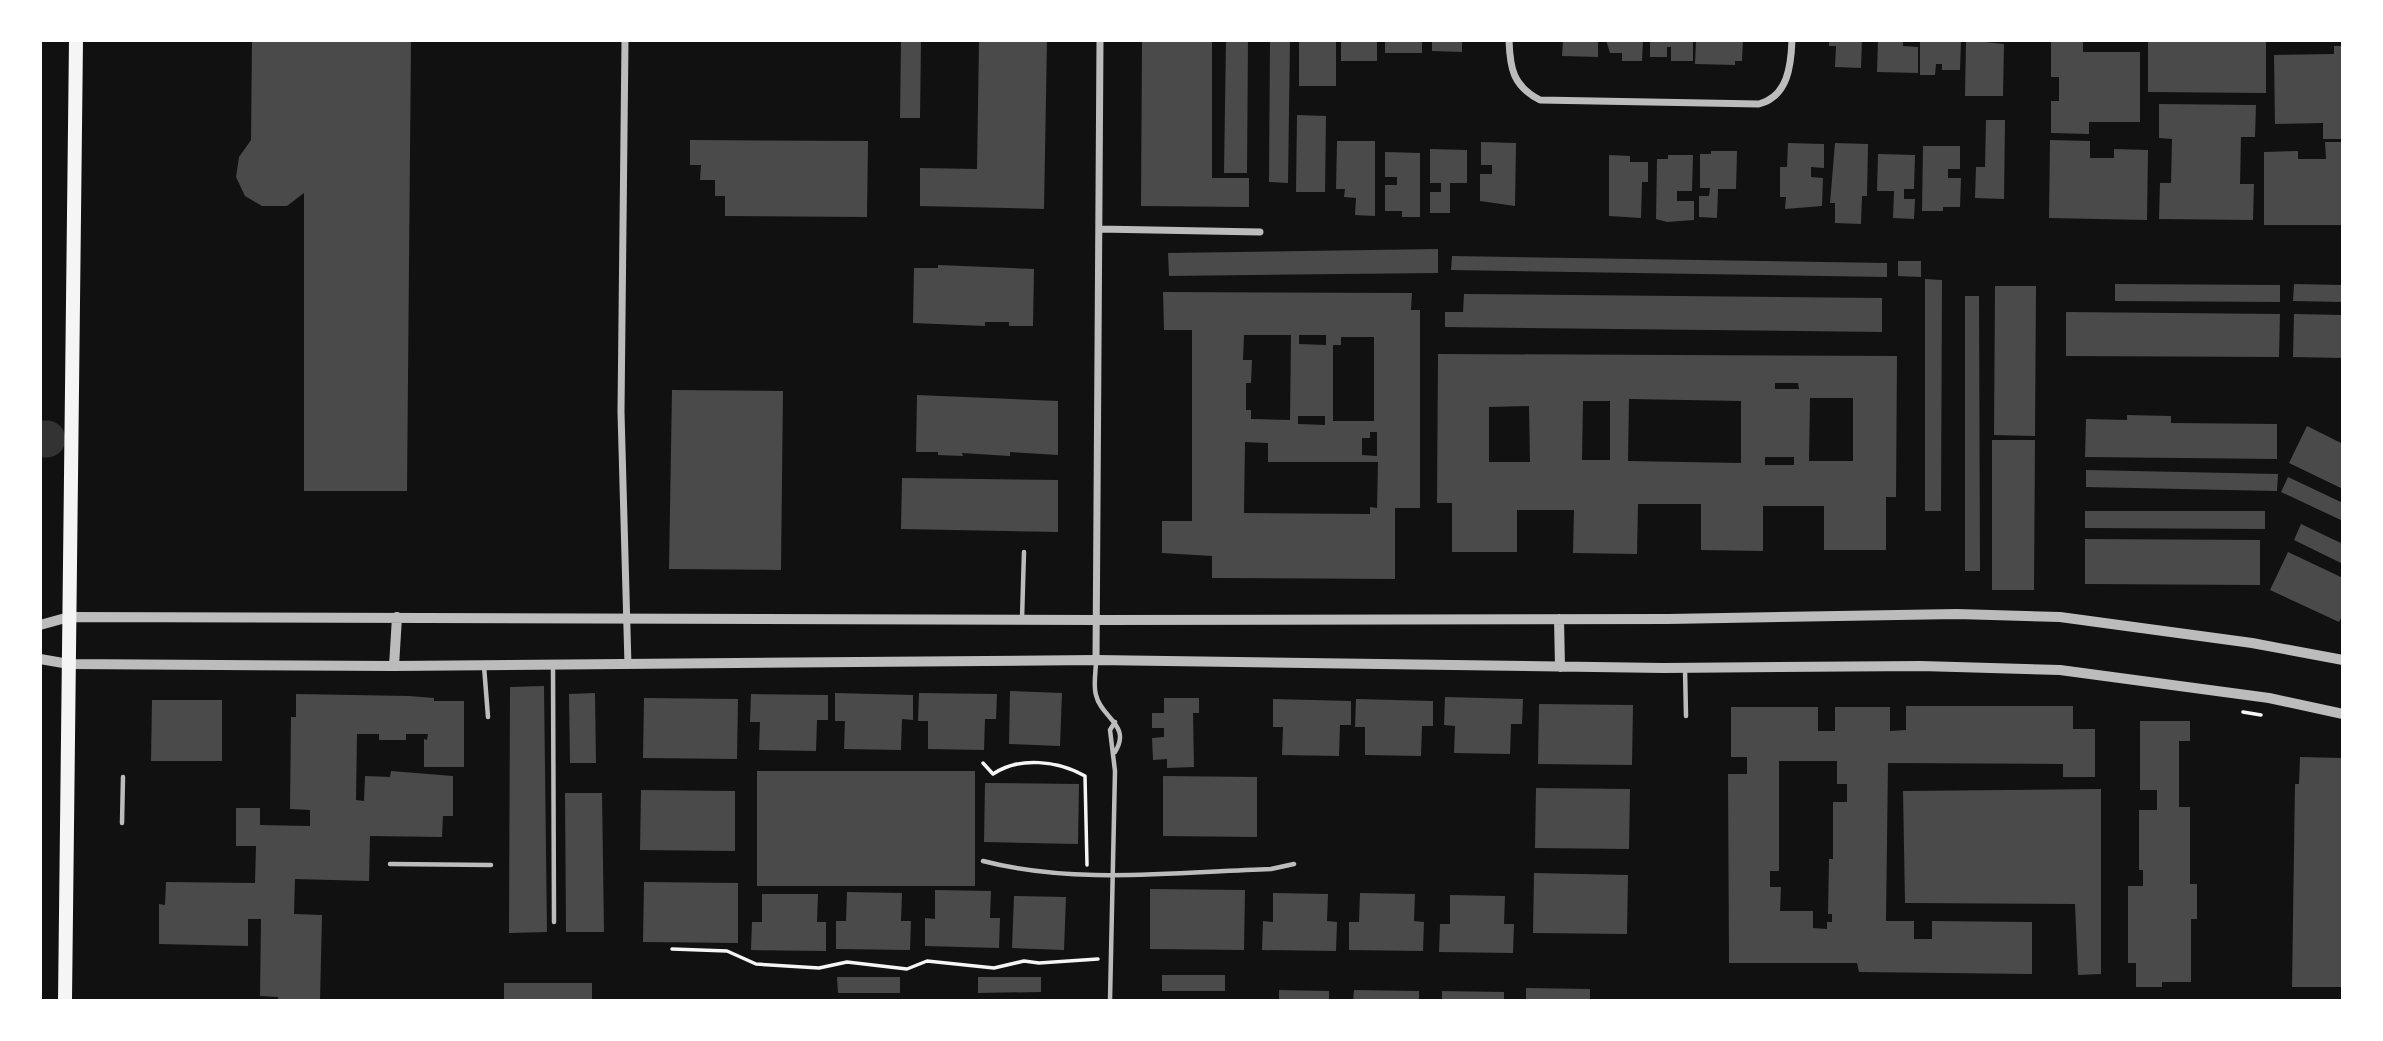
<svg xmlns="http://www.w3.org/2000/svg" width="2383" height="1041" viewBox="0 0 2383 1041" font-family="Karla,sans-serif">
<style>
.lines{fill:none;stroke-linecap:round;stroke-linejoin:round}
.river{stroke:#333;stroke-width:37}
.building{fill:#4a4a4a;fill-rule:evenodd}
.path{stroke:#f5f5f5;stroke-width:3.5}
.service{stroke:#bcbcbc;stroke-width:4.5}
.minor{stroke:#bcbcbc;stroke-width:7}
.tertiary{stroke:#bcbcbc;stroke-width:10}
.primary{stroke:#f5f5f5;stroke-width:14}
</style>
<rect width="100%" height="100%" fill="#111"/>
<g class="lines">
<path class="river" d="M41 439H47"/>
</g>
<path class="building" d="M252 40H411L407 491H304V193L287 206H262L245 196 236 177 239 157 251 140Z
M901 40H921L920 118H900Z
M979 40H1047L1044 209 920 206V168L977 169Z
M1142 40H1212V178H1249V207L1141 206Z
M1226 40H1248L1247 173H1224Z
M1270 40H1290L1288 183 1269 182Z
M1299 40H1336V86H1299Z
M1341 40H1377V61H1341Z
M1385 40H1422V53H1385Z
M1432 40H1462V52L1432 51Z
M1563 40H1598V57L1562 56Z
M1606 40H1643L1642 61H1622V53H1610Z
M1650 40H1693V61H1671V47H1667V57H1650Z
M1696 40H1743L1742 61H1735V65L1695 64Z
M1829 40H1862L1861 68 1835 67 1836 46H1829Z
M1878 40H1903V46L1918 47V73L1877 72Z
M1920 40H1961L1960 70H1942V64H1936L1935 75H1920Z
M1966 40 2004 44 2003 96H1965Z
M2148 40H2266V93L2148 92Z
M2051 42H2083V52H2140V122H2089V134L2051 133V101H2059V77H2051Z
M2334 46H2343V139H2323V123L2275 124 2274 55 2334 54Z
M2159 104 2256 105 2255 137H2241L2240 184H2254L2253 220 2159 219 2160 183H2171L2172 139 2159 138Z
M1297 115 1326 116 1325 192H1296Z
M1986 120H2005L2004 199 1975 198 1976 167H1985Z
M690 140 868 141 867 217 725 216V196H715V180H700L701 165H690Z
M2050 140 2090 141V158H2114V149L2148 150 2147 220 2049 218Z
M1337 141H1375V216L1355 215 1356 198 1344 197 1345 189H1336Z
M1481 142 1516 143 1515 206 1480 201V174H1492V165H1481Z
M2325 142H2343V225H2264V152L2298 151V159H2326Z
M1788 143 1824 144V168L1811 167V177L1823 178 1822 206 1785 209 1786 197H1780V167H1787Z
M1835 143 1868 144 1867 196H1862L1861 224 1835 223V203H1830Z
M1923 146H1960V169H1948V178H1961L1960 207H1943V211H1922Z
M1430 149 1467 150V183H1450V213H1430V192H1441V183H1430Z
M1711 151H1737L1736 189H1718L1717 218 1699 217V196H1709L1710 188H1700V154H1711Z
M1385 152 1420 153V217H1402V211H1385V185H1397V177H1385Z
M1878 154 1915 155 1914 189H1904V199H1915L1914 219 1893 218 1894 191H1877Z
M1609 155 1630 156V162H1648V182H1642L1641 218 1609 216Z
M1668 155H1693L1692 191H1677V201H1694V220L1667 222 1656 219 1657 159H1668Z
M1438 249V273L1169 276 1168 253Z
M1452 256 1887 263V277L1451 270Z
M1898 261H1921V277L1898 276Z
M938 265 1034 269 1033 326H1009V322H985V326L913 323 914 268H938Z
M1925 279 1942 280 1941 511H1925Z
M2115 284 2280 285V302L2115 301Z
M2294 284 2343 285V302L2293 301Z
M1995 286H2036L2035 436 1994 435Z
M1163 292 1412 293 1411 310H1420V508H1395V579L1212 578V556L1162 553V521H1192V330H1164ZM1244 335H1291L1290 420 1251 419V410H1246V383H1251L1252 360H1243ZM1299 335H1326V345L1299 344ZM1341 337H1374V421H1333V345H1341ZM1298 416H1325V425L1298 424ZM1370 432H1377V456L1362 455V438H1370ZM1245 442 1268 443V462H1378L1377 508 1370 507V514L1244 513Z
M1464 294 1882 298V332L1445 327V312H1463Z
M1965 296H1979L1980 571H1965Z
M2066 312 2280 314 2279 357 2066 356Z
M2294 314 2343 315V358L2293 357Z
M1438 354 1897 356 1896 497H1886V550H1824V506H1763V551L1701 550V504H1638L1637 554 1573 553 1574 510H1517V552H1452V503H1437ZM1775 383H1798L1799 389H1775ZM1810 398H1853V461H1809ZM1629 399 1741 401V463L1628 461ZM1583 401H1610V460H1582ZM1529 406 1530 462H1489V407ZM1765 457H1794V465H1765Z
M672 390 783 391 781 570 669 569Z
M917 395 1058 401V455L1010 452V456L962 453 963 456 938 455V452H916Z
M2127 415 2171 416V423L2277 424V459L2085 457 2086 419 2127 420Z
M2307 426 2343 444V489L2289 463Z
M1992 440H2035L2034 590H1992Z
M2086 470 2278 474 2277 491 2086 487Z
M2288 477 2343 503V521L2281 492Z
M902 478 1058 480V532L901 529Z
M2085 511H2265V529L2085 528Z
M2301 524 2343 544V564L2294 540Z
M2085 539 2260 540V585L2085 584Z
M2288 552 2343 578V614L2339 622 2270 590Z
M544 686 547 932 509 933 510 687Z
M1010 691 1062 693 1060 746 1009 744Z
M595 693 596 763H570L569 694Z
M835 693 913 695V720L902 719 901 750 844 749 845 721H835Z
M919 693 997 694 996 719H985L984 750 928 749V721H918Z
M296 694 409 696 434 698V701H464V767H424V739L427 740 428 734H406V740H379V734H357L356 800 364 801 365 776 390 777 391 771 453 776V816H443L442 837 370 836 369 881 295 879 294 914 322 915 320 1001H278V997L260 996 261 919H248V946L159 944V904L165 905 166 882 255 883 256 846H236V808H260V825L310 826V810L290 809 291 717H296Z
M751 694 828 695V720H817L816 751 759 750 760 722H750Z
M1445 697 1523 699 1522 724H1511L1510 754 1454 753 1455 726 1444 725Z
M644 698 738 699 737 759 643 758Z
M1164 698H1199V713H1193L1194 767 1167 768V759L1153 760 1152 738 1164 737V728H1152V713H1164Z
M1273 699 1351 701V725H1340L1339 756 1282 755 1283 727H1273Z
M1356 699 1433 701V726H1422L1421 756 1365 755V727H1355Z
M152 700H222V761H151Z
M1539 704 1633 705 1632 765 1538 764Z
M1906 706H2073V729H2095V777H2063V764L1888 763 1886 921H1914V939H1932V921L2032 922V974L1859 972 1857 963H1729L1728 774H1747V757H1731V707H1818V731H1835V707H1890V731L1906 730ZM1779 761H1837V784H1847V802H1833V859H1829L1828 914H1832V922H1827V929L1813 928V911H1780L1781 887H1770V871H1779Z
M2140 721H2190V741H2179V807H2190V884H2197V919H2191V982H2162V987H2136V963H2128V886H2143V870H2139V810H2157V790H2140Z
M2300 757 2343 758V987H2292L2295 784H2299Z
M757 771H975V886H757Z
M1163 776 1257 777V837L1163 836Z
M985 783 1079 784 1078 844 984 842Z
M1536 788 1630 789 1629 849 1535 848Z
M2101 789V974L2078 975 2075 904 1905 903 1903 791Z
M641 790 735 791V851L640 850Z
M565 793H602L604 932H566Z
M1534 873 1628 875 1627 934 1533 933Z
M644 882 738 883V943L643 942Z
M1150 889 1245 890 1244 950 1150 949Z
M935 890 991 891 990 918H1000L999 948 925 946V918L935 919Z
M847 892 902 893 901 921H911L910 950 836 949V921H846Z
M1273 893 1328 894 1327 921 1337 922 1336 951 1262 950 1263 921 1273 922Z
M1360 893 1415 894 1414 921 1424 922 1423 951 1349 950V922H1359Z
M762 894H818L817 922H826V951L751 950 752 922H762Z
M1450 895 1505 896 1504 924H1514L1513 953 1439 952 1440 924H1450Z
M1014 896 1066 897 1064 950 1012 948Z
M1162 975H1225V991H1162Z
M837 977H900V993H838Z
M978 977H1041V992L978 993Z
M504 983H592V1001H504Z
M1526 988 1590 989V1001H1526Z
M1279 990 1329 991V1001H1279Z
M1354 990 1419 991V1001H1353Z
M1442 991 1504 992V1001H1442Z"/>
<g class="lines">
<path class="path" d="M2243 712 2261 715
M983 763 993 774C1020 756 1058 761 1085 776L1087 865
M672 949 727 951 756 964 819 968 847 962 907 969 927 961 994 968 1024 961 1039 963 1098 959"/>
<path class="service" d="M1022 619 1024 552
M1096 661C1096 671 1093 685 1096 695 1101 718 1132 725 1115 752
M484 666 488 717
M553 666 554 922
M1685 668 1686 716
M122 823 123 777
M983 861C1075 885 1176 872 1271 869L1294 864
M390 864 491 865
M1110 1000 1115 771 1110 730 1115 722"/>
<path class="minor" d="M625 40 621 412 628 665
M1509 40C1510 69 1513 86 1540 100L1759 104C1788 96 1791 66 1792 40
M1099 229 1260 232
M1096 660 1100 40"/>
<path class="tertiary" d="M1559 619 1560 667
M40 625 69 617 1097 620 1668 619 1957 614 2060 617 2252 643 2343 660
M40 659 69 664 394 666 1096 660 1664 668 1921 666 2060 670 2269 698 2343 714
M394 666 397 617"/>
<path class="primary" d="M65 1001 76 40"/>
</g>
<rect width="2383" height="1041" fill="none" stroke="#ffffff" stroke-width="84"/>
</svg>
